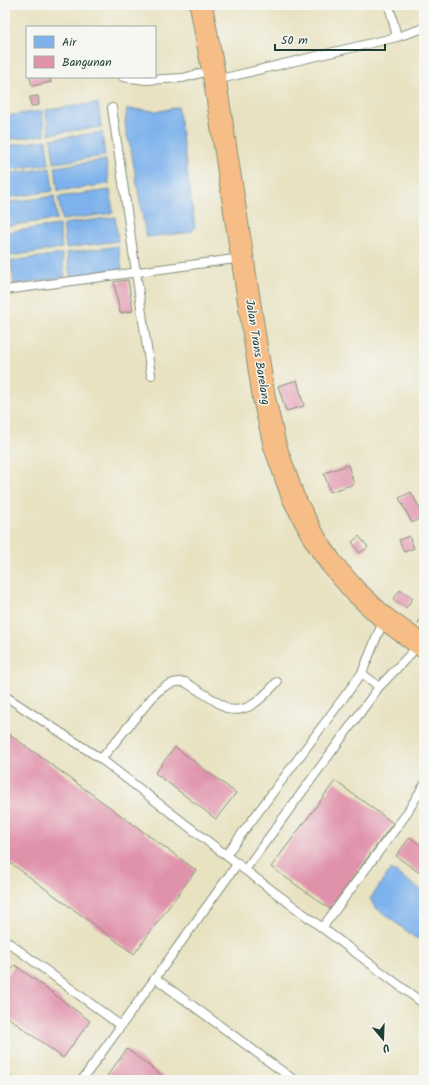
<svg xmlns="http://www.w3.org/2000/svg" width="429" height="1085" viewBox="0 0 429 1085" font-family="Kalam,sans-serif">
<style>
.water{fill:#7eb2ec;stroke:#4e7890}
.building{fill:#e092ab}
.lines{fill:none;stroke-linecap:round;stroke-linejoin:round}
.service-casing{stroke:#84907a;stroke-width:10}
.trunk-casing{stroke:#84907a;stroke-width:24}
.service{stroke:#fff;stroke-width:8}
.trunk{stroke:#f6be86;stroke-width:22}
.labels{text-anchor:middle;stroke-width:3;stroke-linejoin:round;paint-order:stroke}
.street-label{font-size:12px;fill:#1f3d34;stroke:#f6f6f2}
</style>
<rect width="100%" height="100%" fill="#f6f6f2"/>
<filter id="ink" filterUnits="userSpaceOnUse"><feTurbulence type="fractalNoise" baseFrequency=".025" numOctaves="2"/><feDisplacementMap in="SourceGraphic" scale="8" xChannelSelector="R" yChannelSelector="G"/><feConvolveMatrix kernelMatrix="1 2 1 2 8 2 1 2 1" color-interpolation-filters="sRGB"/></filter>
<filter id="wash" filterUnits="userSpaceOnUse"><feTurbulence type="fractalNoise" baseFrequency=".012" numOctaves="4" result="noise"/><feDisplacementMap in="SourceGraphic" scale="16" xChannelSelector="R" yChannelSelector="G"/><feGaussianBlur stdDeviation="0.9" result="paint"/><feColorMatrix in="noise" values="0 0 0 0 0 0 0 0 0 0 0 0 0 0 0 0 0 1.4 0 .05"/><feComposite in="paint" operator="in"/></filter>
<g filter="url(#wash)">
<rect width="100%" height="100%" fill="#e8e2c1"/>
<path class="water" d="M98 103 101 127 49 134 46 110Z
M178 107 195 227 192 231 186 233 146 237 131 150 127 135 125 124 127 109 160 111Z
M42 111 45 135 5 140V116Z
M102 132 105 156 54 163 51 139Z
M46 140 49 164 5 170V146Z
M106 160 109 184 58 191 55 167Z
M50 168 53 191 5 198V174Z
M110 190 113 213 62 220 58 197Z
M54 196 57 219 6 226 5 203Z
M115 217 118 241 66 248 63 224Z
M59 225 62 248 11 256 7 232Z
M118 246 122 269 70 277 67 253Z
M62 254 65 277 14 285 11 261Z
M391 869 424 892V930L417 939 375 907 370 899Z"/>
<g id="blocks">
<path class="building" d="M30 77H50L51 82 32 86Z
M38 96 39 105 31 106 30 97Z
M128 280 133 311 120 313 114 282Z
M297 380 304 406 286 411 278 386Z
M348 465 354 484 330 492 324 473Z
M411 492 424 516 412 523 399 498Z
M359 536 368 547 360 553 352 542Z
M409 536 414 548 404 552 399 540Z
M400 590 413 598 406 608 393 600Z
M424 610V626L418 624Z
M5 731 196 870 134 954 5 859Z
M175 747 236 793 216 819 155 773Z
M335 781 393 823 330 909 271 867Z
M410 837 424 847V876L396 856Z
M15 965 90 1021 63 1058 5 1015V978Z
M127 1049 168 1080H104Z"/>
</g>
</g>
<g filter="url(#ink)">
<use href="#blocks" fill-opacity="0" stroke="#84907a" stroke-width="1"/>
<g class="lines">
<g class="service-casing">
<path id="service" d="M397 37 424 28
M123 77 146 80 183 78 212 70
M216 80 397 37 389 5
M112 108 151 375
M5 290 242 258
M362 673 379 687
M5 696 101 759 245 870 424 1004
M101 759 156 693C166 685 173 681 185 682L228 709C249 714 264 696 277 682
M226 855 362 673 384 619
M245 870 379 687 419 645
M322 928 405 816 424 785
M5 940 121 1026
M155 978 294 1080
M5 1078 8 1080
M82 1080 238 863"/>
</g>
<g class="trunk-casing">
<path id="trunk" d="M201 5 215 81 264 398 275 446 293 497 315 539 331 563 355 591 384 618 424 647"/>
</g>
<use href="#service" class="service"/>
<use href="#trunk" class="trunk"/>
</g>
</g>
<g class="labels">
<g class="street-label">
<text transform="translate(258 352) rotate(81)" y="4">Jalan Trans Barelang</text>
</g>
</g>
<rect width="429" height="1085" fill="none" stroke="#f6f6f2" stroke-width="20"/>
<rect x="26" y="26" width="130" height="52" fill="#f6f6f2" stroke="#a0aca6"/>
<rect x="34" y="36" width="20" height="12" fill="#7eb2ec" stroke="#a0aca6"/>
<text x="62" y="46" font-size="12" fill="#1f3d34">Air</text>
<rect x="34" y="56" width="20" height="12" fill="#e092ab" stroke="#a0aca6"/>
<text x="62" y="66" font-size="12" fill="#1f3d34">Bangunan</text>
<g transform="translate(383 1039) rotate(161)" stroke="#f6f6f2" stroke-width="3" paint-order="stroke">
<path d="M0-3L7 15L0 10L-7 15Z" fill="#1f3d34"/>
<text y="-6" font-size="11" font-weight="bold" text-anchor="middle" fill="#1f3d34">U</text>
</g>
<path d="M275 44v6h110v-6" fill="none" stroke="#1f3d34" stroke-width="2"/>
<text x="281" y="44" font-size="12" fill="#1f3d34" stroke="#f6f6f2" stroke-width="3" paint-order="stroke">50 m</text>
</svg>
